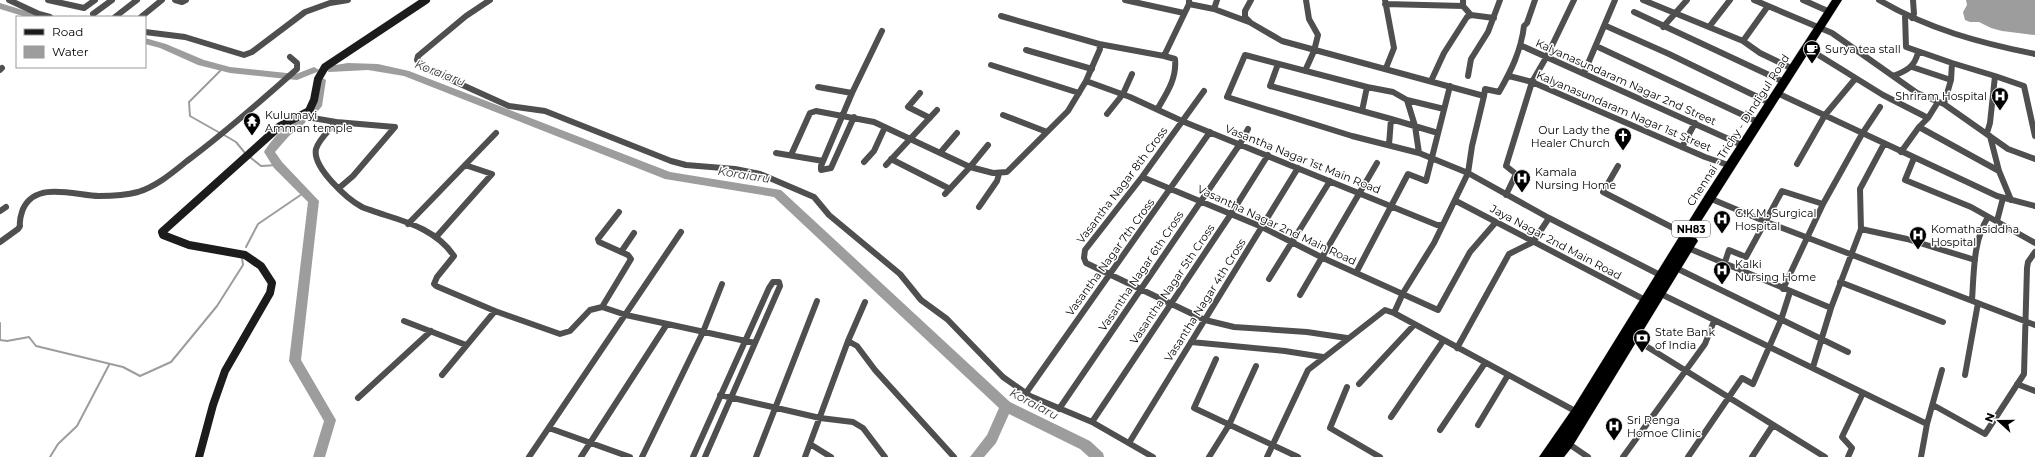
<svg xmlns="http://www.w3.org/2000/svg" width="2035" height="457" viewBox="0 0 2035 457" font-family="Montserrat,sans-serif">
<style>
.water{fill:#9d9d9d}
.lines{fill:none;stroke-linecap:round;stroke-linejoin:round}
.stream{stroke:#9d9d9d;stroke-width:2}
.river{fill:#9d9d9d;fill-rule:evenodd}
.highway-casing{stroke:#dbdbdb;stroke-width:1}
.street{stroke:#4f4f4f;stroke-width:6}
.secondary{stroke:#1c1c1c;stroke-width:8}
.highway{fill:#000;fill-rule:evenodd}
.labels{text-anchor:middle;stroke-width:3;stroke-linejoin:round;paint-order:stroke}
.shield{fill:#fff;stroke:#4c4c4c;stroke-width:1}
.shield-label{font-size:10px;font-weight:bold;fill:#000}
.poi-label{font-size:11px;fill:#000;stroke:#fff;text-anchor:start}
.street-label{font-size:11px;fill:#000;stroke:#fff}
.water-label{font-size:12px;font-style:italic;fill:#3e3e3e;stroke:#fff}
</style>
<rect width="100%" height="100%" fill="#fff"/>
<path class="water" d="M1966 0H2035V35L2002 31 1991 28 1979 22H1970L1965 20 1963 12 1967 5Z"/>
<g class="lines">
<path class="stream" d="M220 133 190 116 189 102 223 68
M224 135 236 142 245 153
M251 158 261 166 278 165
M246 247 258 224 305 192
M0 323V340L7 341 29 337 36 346 123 367 140 376 171 362 217 306 243 265 242 257
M50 457 58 444 77 426 109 365"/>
<path class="river" d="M0 3 39 15 41 17H26L0 9Z
M145 38 166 44 204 60 230 67 296 74 314 67 319 70 317 72 297 80 230 73 198 65 160 48 145 44Z
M348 63 378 64 409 71 670 172 781 190 1010 402 1090 441 1103 453 1104 457H1089L1080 449 1009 414 996 443 984 457H970L987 435 999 408 774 197 665 179 404 76 368 70 329 72 324 69 329 66Z
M321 77 326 80 322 106 312 118H305L306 120 305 123 289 136 275 152 282 162 319 201 301 360 336 420 325 457H313L324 421 289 361 308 202 274 168 264 152C269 143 293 114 304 117L303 115 312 105 316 80Z"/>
<g class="highway-casing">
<path id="highway" d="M1832 0H1842L1691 237 1696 238 1698 241 1696 244 1572 447 1564 457H1539L1573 408 1705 195Z"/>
</g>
<path class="street" d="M9 0 39 14 50 17
M48 0 84 8 95 0
M175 0 182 2 186 0
M490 0 466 16 418 56 417 60 427 69 509 106 545 111 671 161 686 165 735 169 760 174 814 197 829 215 900 274 921 300 947 319 1003 377 1030 396 1092 422 1153 457
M1125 0 1184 13
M1251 0 1245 11V17L1251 23 1282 41 1484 96 1472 146 1468 173 1549 218 1662 276
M1385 0 1394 48 1386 68
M1463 0V6L1471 15
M1643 0 1743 41 1760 53 1793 69
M1754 0 1832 33 1917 93 1944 104 2008 149 2035 159
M1803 0 1830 12
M1879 0C1928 29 1980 43 2035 54
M1189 4 1214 9 1217 0
M1385 4 1463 6
M1214 9 1249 22
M1634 12 1784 82
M93 14 112 0
M1905 15 1906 47 1952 63
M1001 16 1099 44 1100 49 1086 81
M115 17 137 0
M141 17 162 0
M1912 18 1914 14 1913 0
M1606 26 1669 54 1770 103
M1663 27 1687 0
M1709 27 1730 0
M145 32 185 37 244 55 252 52 305 12 330 3 348 0
M1743 41 1768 6
M1099 44 1164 56
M1522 46 1744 146
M1596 46 1758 122
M1026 50 1092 69
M1812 51 1883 95 1928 118 1938 102
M1278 64 1270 86 1362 111 1367 87 1245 55 1227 97 1352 136 1419 153 1468 173 1434 243 1403 293 1394 313
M991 65 1079 93
M1912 67 1951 80
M0 70 2 68
M1305 71 1314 51 1318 35 1309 19 1306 0
M1584 73 1615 0
M1468 76 1471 59 1488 32 1500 0
M1509 76 1532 82 1705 157 1731 166
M1893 76C1906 71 1915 67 1918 52
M1995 76 2024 86 2035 136
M1431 81 1444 53 1467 17 1471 15 1494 18
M818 87 852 93
M1367 87 1393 92 1407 100 1415 126 1419 153
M1204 91 1142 177 1085 250 1084 258 1086 263 1205 320 1234 327 1307 332 1347 338
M920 93 908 107 930 118
M1777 93 1997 196 2035 206
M1484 96 1485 89 1499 92C1511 71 1521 51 1524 26L1527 23 1535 0
M1407 100 1444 109
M1944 104 1951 80 1952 63 1995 76 1990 123 1987 133
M1158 108C1167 93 1177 78 1175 59L1164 56 1189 4V0
M1362 111 1391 119 1389 145
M1107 114 1123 94 1132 74
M1003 115 1047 132
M301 116 336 122C330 130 319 139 316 149 312 167 347 199 362 207 369 210 377 212 385 215 411 223 438 232 454 256L437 277 434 284 436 286 495 311 560 334 570 331 590 310 602 307 626 315 755 343
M854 117 831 168 821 170V166L852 93 882 31
M1391 119 1438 133
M336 122 395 127 353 176 339 188
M1919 127 1999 171
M1990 136 1999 171 2011 200
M1682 147 1695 123
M1901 152 1919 127 1928 118
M776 153 823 161
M940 153 957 133
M791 155 810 113 816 111 874 122 970 167 988 145
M1914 158 1905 180 1971 207 2035 243
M891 159 950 189
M864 162 874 151 885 127
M1797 164 1825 115 1855 79
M886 165 937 110
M1618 166 1603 192 1687 235
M1142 177 1262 227 1323 258 1438 310 1470 252 1496 222
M945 194 970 167 993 173 1007 172 1068 111 1086 81 1130 97 1182 121 1437 225H1441
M1506 195 1516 174 1506 166 1532 82 1547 56 1574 0
M1709 198 1764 221 2035 325
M1456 201 1647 301
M979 207 997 181 999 174
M0 211 6 207
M1997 221 2003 198
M408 224 496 133
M1861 229 1907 239 1975 260
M437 236 492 174 465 165
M0 242 18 229 20 226C19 219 21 215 23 209 36 180 77 196 99 196 111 196 127 195 138 192 157 186 172 173 187 161 226 132 261 101 297 69V63L290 57
M1688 248 1831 308
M621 252 634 233
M1724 265 1729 250 1746 257 1782 191 1823 204 1862 134 1880 107
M1676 268 1848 352
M1356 273 1408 174 1426 181 1450 86
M1269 279 1330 181
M1840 282 1943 322
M1783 289 1823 204
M1661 294 1927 424
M1300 295 1377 163
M1972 300C1974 272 1973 241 1988 217
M602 307 631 259 628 255 599 242 598 239 619 212
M404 321 466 345
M1633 338 1825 457
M848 341 857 346 875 370 954 457
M1191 342 1285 351 1323 357
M1457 348 1509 254 1533 242 1549 218
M1216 359 1194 408 1298 457
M1813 367 1831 308 1861 229 1860 189 1884 144
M442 375 495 311
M1965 375 1978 303
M1359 384 1414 325
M2017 384 2035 391
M1347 387 1330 428 1380 457
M1026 393 1210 132
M720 395 820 418 853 422 863 428 885 457
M358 398 431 331
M1933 405 1985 434 2024 374 2027 268 2028 262 2035 252
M1059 409 1240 144 1248 129
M1391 417 1443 341
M1092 422 1231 214 1268 155
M1478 425 1508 375
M549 428 630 457
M1440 430 1485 363
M1566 442 1588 457
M1129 443 1298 168
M810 444 831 457
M529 457 681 232
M581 457 667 324
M642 457 703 332 722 284
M693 457 769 288 773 282H779L780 286 705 457
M756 457 817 301
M805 457 848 341 865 302
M1209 457 1229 425 1256 366
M1267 457 1308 370 1385 310 1394 313 1577 412
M1623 457 1705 344 1714 321
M1688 457 1742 378 1753 384 1781 320 1790 292
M1752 457 1773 425
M1848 457 1852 448 1842 437 1863 393
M1921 457 1927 424 1942 370"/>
<path class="secondary" d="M199 457 213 405 225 371 270 293 272 283 261 266 245 255 189 245 163 235 162 232 280 126 309 111 314 100 318 79 325 67 426 0"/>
<use href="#highway" class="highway"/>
</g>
<defs>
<g id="cafe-pin" transform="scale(0.9)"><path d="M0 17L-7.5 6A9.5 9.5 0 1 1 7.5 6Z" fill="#000" stroke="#fff"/><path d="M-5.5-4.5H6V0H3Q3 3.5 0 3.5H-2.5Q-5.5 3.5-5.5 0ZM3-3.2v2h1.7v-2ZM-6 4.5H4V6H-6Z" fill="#fff"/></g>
<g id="hospital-pin" transform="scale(0.9)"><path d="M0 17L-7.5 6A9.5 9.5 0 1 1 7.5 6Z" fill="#000" stroke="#fff"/><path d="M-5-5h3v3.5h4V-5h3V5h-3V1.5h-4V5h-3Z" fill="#fff"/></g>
<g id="temple-pin" transform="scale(0.9)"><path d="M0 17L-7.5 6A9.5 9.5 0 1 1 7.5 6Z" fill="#000" stroke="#fff"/><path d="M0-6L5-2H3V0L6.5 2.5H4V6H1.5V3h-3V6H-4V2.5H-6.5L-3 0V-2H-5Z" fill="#fff"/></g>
<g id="church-pin" transform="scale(0.9)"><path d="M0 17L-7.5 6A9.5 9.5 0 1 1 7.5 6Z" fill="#000" stroke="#fff"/><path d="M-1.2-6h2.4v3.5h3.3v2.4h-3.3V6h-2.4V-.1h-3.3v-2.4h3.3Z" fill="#fff"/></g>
<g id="bank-pin" transform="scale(0.9)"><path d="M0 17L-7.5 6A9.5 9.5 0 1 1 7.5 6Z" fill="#000" stroke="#fff"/><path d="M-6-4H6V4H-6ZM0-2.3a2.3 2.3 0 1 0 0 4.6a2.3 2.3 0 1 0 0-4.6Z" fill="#fff"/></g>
</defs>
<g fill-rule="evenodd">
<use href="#cafe-pin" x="1812" y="49"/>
<use href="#hospital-pin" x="2000" y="96"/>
<use href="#temple-pin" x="252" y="121"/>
<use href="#church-pin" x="1623" y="136"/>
<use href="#hospital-pin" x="1522" y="178"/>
<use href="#hospital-pin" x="1722" y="219"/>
<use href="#hospital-pin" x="1918" y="235"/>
<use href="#hospital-pin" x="1722" y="270"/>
<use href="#bank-pin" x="1642" y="338"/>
<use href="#hospital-pin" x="1614" y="426"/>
</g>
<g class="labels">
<rect class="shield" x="1672" y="221" width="38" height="16" rx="3"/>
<g class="shield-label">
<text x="1691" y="233">NH83</text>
</g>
<g class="poi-label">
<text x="1825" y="53">Surya tea stall</text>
<text x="1987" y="100" text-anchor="end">Shriram Hospital</text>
<text x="265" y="119">Kulumayi<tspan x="265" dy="13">Amman temple</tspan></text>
<text x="1610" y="134" text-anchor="end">Our Lady the<tspan x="1610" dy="13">Healer Church</tspan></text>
<text x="1535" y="176">Kamala<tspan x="1535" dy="13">Nursing Home</tspan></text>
<text x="1735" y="217">G.K.M. Surgical<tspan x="1735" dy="13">Hospital</tspan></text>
<text x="1931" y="233">Komathasiddha<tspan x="1931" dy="13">Hospital</tspan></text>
<text x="1735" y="268">Kalki<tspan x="1735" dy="13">Nursing Home</tspan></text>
<text x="1655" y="336">State Bank<tspan x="1655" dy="13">of India</tspan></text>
<text x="1627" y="424">Sri Renga<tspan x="1627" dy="13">Homoe Clinic</tspan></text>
</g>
<g class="street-label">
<text transform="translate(1626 82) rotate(24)" y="4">Kalyanasundaram Nagar 2nd Street</text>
<text transform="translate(1624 111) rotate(23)" y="4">Kalyanasundaram Nagar 1st Street</text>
<text transform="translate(1738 130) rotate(-57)" y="4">Chennai - Trichy - Dindigul Road</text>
<text transform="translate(1303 159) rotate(22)" y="4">Vasantha Nagar 1st Main Road</text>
<text transform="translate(1122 185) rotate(-53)" y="4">Vasantha Nagar 8th Cross</text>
<text transform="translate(1277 225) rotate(25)" y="4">Vasantha Nagar 2nd Main Road</text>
<text transform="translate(1556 242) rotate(28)" y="4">Jaya Nagar 2nd Main Road</text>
<text transform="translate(1110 257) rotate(-54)" y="4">Vasantha Nagar 7th Cross</text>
<text transform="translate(1141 271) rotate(-56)" y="4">Vasantha Nagar 6th Cross</text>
<text transform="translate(1172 284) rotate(-56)" y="4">Vasantha Nagar 5th Cross</text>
<text transform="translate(1205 300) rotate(-58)" y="4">Vasantha Nagar 4th Cross</text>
</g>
<g class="water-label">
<text transform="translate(440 73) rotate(21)" y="4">Koraiaru</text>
<text transform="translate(744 175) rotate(9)" y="4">Koraiaru</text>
<text transform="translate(1034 404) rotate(28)" y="4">Koraiaru</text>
</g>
</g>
<rect x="16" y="16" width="130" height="52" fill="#ffffff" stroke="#999999"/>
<rect x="24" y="29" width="20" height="6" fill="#1c1c1c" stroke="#999999"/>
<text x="52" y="36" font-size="12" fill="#000000">Road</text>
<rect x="24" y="46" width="20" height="12" fill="#9d9d9d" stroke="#999999"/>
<text x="52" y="56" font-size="12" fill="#000000">Water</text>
<g transform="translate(1999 421) rotate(291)" stroke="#ffffff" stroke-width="3" paint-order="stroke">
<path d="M0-3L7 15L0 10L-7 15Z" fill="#000000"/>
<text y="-6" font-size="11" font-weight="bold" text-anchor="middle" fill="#000000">N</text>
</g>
</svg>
